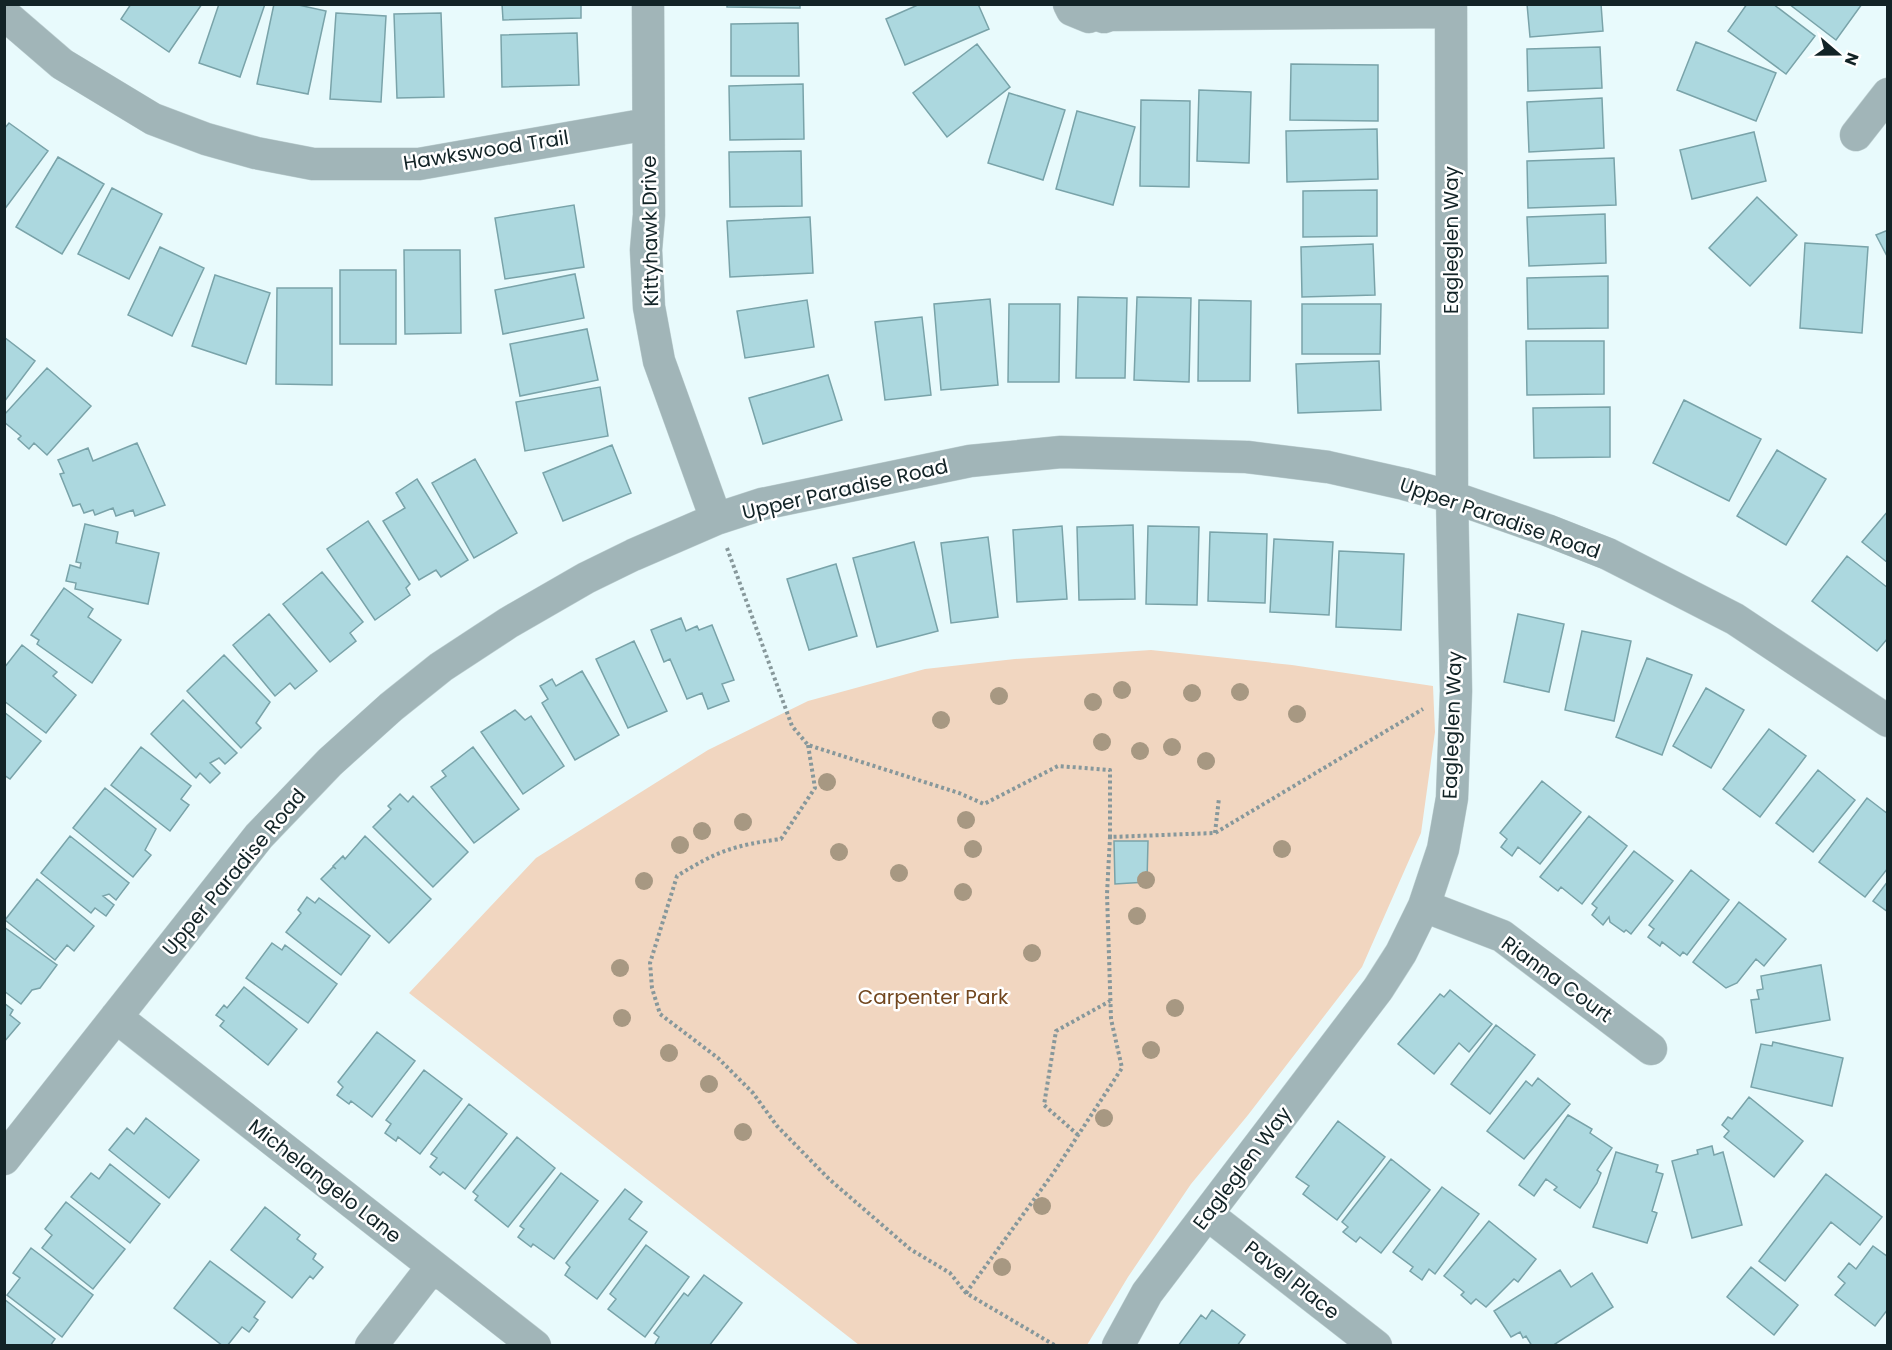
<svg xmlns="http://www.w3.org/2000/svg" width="1892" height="1350" viewBox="0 0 1892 1350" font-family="Poppins,sans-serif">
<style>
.green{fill:#f1d6c0}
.building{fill:#acd8df;stroke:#79a3a9;stroke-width:1.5}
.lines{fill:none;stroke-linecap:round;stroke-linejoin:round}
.street-casing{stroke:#c1d3d5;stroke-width:33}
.path{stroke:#87989b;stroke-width:4;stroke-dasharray:3 3;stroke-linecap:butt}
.street{stroke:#a1b5b8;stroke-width:32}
.tree{fill:#a79882}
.labels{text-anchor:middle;stroke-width:5;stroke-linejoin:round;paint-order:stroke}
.street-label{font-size:20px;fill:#122326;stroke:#fff}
.park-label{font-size:20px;fill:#72471f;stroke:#fff}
</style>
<rect width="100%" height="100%" fill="#e8fafc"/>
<path class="green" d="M1151 650 1292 665 1433 686 1435 732 1421 833 1362 967 1248 1115 1191 1184 1128 1277 1087 1345H859L409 993 536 858 708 750 808 701 925 669 1015 659Z"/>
<path class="building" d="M131 4H202L169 52 121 19Z
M219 4H265L240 77 199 63Z
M274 4H294L326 11 308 94 257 84Z
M502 4H581V18L503 20Z
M727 4H800V8L727 7Z
M920 4H978L989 29 905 65 886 19Z
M1527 4H1601L1603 31 1530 37Z
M1747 4H1773L1815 36 1786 74 1728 31Z
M1789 4H1862L1836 40Z
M336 13 386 16 381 102 330 99Z
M441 13 444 97 397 98 394 14Z
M798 23 799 76H731V24Z
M577 33 579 85 502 87 501 35Z
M1696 42 1776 73 1756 121 1677 90Z
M977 44 1010 87 947 137 913 93Z
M1600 47 1602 88 1528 91 1527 49Z
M1291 64 1378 65V121L1290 120Z
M803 84 804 139 730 140 729 86Z
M1199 90 1251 92 1249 163 1197 161Z
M1009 93 1065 110 1043 180 988 163Z
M1602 98 1604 148 1529 152 1527 102Z
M1141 100 1190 101 1189 187 1140 186Z
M1077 111 1135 127 1113 205 1056 189Z
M9 123 48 151 4 210V129Z
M1377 129 1378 179 1287 182 1286 131Z
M1754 132 1766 181 1692 199 1680 150Z
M801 151 802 206 730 207 729 152Z
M58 157 104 184 62 254 16 227Z
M1614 158 1616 205 1528 208 1527 161Z
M112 188 162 214 129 279 78 254Z
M1377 190V236L1303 237V191Z
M1757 197 1797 235 1750 286 1709 248Z
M574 205 584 267 505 279 495 218Z
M1605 214 1606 263 1529 266 1527 217Z
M810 217 813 273 730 277 727 221Z
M1888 230V258L1876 235Z
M1805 243 1868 247 1862 333 1800 328Z
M1373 244 1375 295 1302 297 1301 247Z
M160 247 204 268 172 336 128 315Z
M404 250H460L461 333 405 334Z
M340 270H396V344H340Z
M575 274 584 318 503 334 495 290Z
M215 275 270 293 246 364 192 346Z
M1608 276V328L1528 329 1527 278Z
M277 288H332V385L276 384Z
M1078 297 1127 298 1125 378H1076Z
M1137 297 1191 298 1189 382 1134 380Z
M990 299 998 385 941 390 934 304Z
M807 300 814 347 745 358 737 311Z
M1199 300 1251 301 1250 381H1198Z
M1009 304H1060L1059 382H1008Z
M1302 304H1381L1380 354H1302Z
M922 317 931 395 885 400 875 322Z
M587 329 598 380 520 396 510 344Z
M4 337 35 361 4 402Z
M1526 341H1604V394L1527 395Z
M1379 361 1381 410 1298 413 1296 364Z
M47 368 91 406 47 455 34 443 29 449 18 439 21 436 4 422V415Z
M828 375 842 420 763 444 749 398Z
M600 387 608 436 525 451 516 402Z
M1684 400 1761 439 1729 501 1653 463Z
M1610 407V457L1534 458 1533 408Z
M137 443 165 505 135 516 133 510 116 516 113 508 95 515 93 510 84 513 80 504 73 506 60 474 64 473 58 460 88 448 93 461Z
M612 445 631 493 563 521 543 473Z
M1777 450 1826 479 1786 545 1737 516Z
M475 459 517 533 474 558 432 483Z
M417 479 468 560 441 577 436 570 419 580 383 521 405 508 396 493Z
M1888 511V563L1862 542Z
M368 521 410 584 406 588 410 595 375 620 327 549Z
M85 524 118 532 116 543 159 553 148 604 75 589 76 583 66 581 70 565 80 568 81 563 76 562Z
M1133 525 1135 599 1079 600 1077 527Z
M1062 526 1067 599 1017 602 1013 530Z
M1148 526 1199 527 1197 605 1146 604Z
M1210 532 1267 534 1265 603 1208 601Z
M988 537 998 617 951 623 941 543Z
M1274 539 1333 542 1329 615 1270 612Z
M914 542 938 631 877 647 853 558Z
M1339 551 1404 554 1401 630 1336 627Z
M1847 556 1888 588V638L1877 651 1812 601Z
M836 564 857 636 809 650 787 579Z
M322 572 363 622 350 633 356 641 330 662 283 604Z
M64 588 93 609 88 617 121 640 92 683 37 644 39 640 31 635Z
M269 614 317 671 295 689 290 683 275 696 233 645Z
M1518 614 1564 624 1549 692 1504 682Z
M681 618 686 631 697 626 699 630 712 625 734 680 722 684 729 701 708 709 702 693 687 699 670 659 664 662 651 630Z
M1582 631 1631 641 1614 721 1565 710Z
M634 641 667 711 628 728 596 659Z
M22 645 57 672 53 676 76 695 46 733 4 701V668Z
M224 655 270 702 256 723 261 728 241 748 187 691Z
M1647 658 1692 675 1662 755 1616 737Z
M582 671 619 735 575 760 542 703 548 699 540 686 552 679 556 686Z
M1706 688 1744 710 1711 768 1673 746Z
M183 700 237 753 225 764 219 758 210 763 220 773 210 783 200 773 196 778 151 734Z
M515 710 525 720 531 716 564 766 523 794 481 732Z
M4 712 41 741 10 779 4 775Z
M1769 729 1806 756 1760 817 1723 789Z
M141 747 191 786 181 799 189 805 170 831 111 785Z
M473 747 519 809 474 843 431 787 446 776 442 771Z
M1818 770 1855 800 1813 852 1776 823Z
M1542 781 1581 812 1540 864 1518 847 1512 856 1501 847 1507 839 1500 833Z
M105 788 156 829 145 850 151 855 133 877 73 828Z
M400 794 408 802 413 796 468 852 433 887 373 827 391 809 388 806Z
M1867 798 1888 814V868L1865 897 1819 862Z
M1589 816 1627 846 1582 904 1561 887 1558 891 1540 877Z
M70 836 129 883 116 900 109 894 103 896 114 905 106 916 95 908 91 913 41 873Z
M365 836 431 899 389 943 321 879 333 867 336 869 333 866 343 856 345 859Z
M1114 841H1148L1147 882 1115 884Z
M1634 851 1673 881 1631 934 1626 930 1624 932 1610 922 1609 917 1603 925 1592 915 1597 908 1592 904Z
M1691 870 1729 900 1687 955 1683 952 1680 956 1662 942 1660 946 1648 937 1654 929 1649 925Z
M37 879 94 926 74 951 67 945 55 960 5 920Z
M1888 881V912L1873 901Z
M307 897 315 903 319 898 370 936 341 975 286 932 301 913 298 910Z
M1739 902 1786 939 1764 966 1756 959 1737 983 1726 988 1693 962Z
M4 927 57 965 40 988 32 990 21 1004 4 991Z
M272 943 282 950 285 945 337 984 308 1023 246 978Z
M1821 965 1830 1020 1756 1033 1751 1000 1759 999 1757 990 1763 989 1761 976Z
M244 987 297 1029 268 1065 220 1026 224 1021 216 1015 224 1005 227 1008Z
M1450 990 1492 1024 1469 1052 1459 1043 1434 1074 1398 1044 1440 994 1444 997Z
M4 1003 13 1010 10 1015 20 1023 4 1042Z
M1496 1025 1535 1055 1490 1114 1451 1084Z
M377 1032 415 1061 372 1117 351 1101 349 1104 337 1095 343 1087 338 1082Z
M1773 1042 1843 1058 1832 1106 1751 1087 1761 1044 1772 1046Z
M424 1070 462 1099 420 1154 398 1137 396 1141 385 1133 391 1124 386 1120Z
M1538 1078 1570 1104 1524 1159 1487 1131 1526 1081 1532 1086Z
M1749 1097 1803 1141 1774 1177 1724 1137 1729 1131 1722 1125 1728 1117 1732 1119Z
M469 1104 507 1134 465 1189 443 1172 440 1175 430 1167 437 1158 431 1154Z
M1568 1115 1592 1129 1590 1133 1612 1148 1597 1170 1601 1173 1597 1183 1580 1208 1554 1190 1557 1187 1546 1179 1534 1196 1519 1185Z
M146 1118 199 1160 169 1198 109 1150 127 1128 134 1134Z
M1338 1121 1385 1157 1337 1220 1303 1194 1309 1186 1296 1177Z
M517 1137 555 1168 508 1227 475 1200 478 1196 473 1192Z
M1712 1146 1714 1155 1723 1152 1742 1225 1692 1238 1672 1161 1698 1154 1697 1150Z
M1616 1152 1658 1165 1656 1172 1663 1174 1652 1211 1657 1213 1647 1243 1593 1227Z
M1391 1159 1430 1190 1381 1253 1360 1237 1356 1242 1343 1232 1348 1227 1342 1222Z
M110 1164 160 1204 130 1243 71 1197 91 1173 99 1179Z
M561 1173 598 1201 554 1259 533 1244 531 1247 518 1237 524 1229 520 1226Z
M1826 1174 1882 1217 1860 1245 1831 1222 1785 1281 1759 1261Z
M1442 1187 1479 1214 1435 1274 1429 1269 1422 1280 1410 1271 1413 1267 1393 1252Z
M625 1189 642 1202 629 1219 647 1232 597 1299 565 1275 570 1267 566 1263Z
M66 1202 125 1249 93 1289 42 1248 52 1235 45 1229Z
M265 1207 300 1235 297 1239 316 1254 313 1259 323 1267 313 1279 310 1276 292 1298 231 1250Z
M1489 1221 1536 1259 1518 1282 1514 1279 1486 1307 1476 1299 1471 1304 1461 1295 1464 1292 1444 1276Z
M646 1245 689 1277 645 1337 608 1309 616 1299 610 1294Z
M1873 1246 1888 1257V1309L1875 1326 1835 1295 1845 1283 1838 1277 1849 1263 1856 1269Z
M31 1248 93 1295 62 1337 7 1295 20 1278 13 1273Z
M210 1261 265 1302 254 1317 258 1320 249 1332 242 1327 227 1346H223L174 1308Z
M1751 1267 1798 1305 1774 1335 1727 1297Z
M1560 1270 1571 1287 1592 1273 1613 1307 1552 1346H1532L1526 1336 1523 1338 1520 1332 1511 1337 1494 1311Z
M704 1275 742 1303 709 1346H654L659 1337 654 1333 684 1293 688 1296Z
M4 1299 55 1339 50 1346H4Z
M1212 1310 1245 1335 1237 1346H1178L1201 1315 1206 1319Z"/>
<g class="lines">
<g class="street-casing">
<path id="street" d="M648 4 649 215 646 250 649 307 659 361 716 519
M1069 4 1072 10 1089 17 1095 14 1104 17 1110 15 1451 12
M4 14 62 64 153 119 206 139 256 153 313 164H419L648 124
M1856 135 1888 94
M1424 906 1502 936 1651 1049
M116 1017 535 1346
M4 1159 259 836 330 762 391 707 441 667 508 623 586 578 633 555 716 519 762 504 970 461 1061 452 1247 457 1328 467 1404 484 1452 497 1547 530 1608 554 1657 579 1735 619 1888 721
M1207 1214 1376 1346
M371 1346 433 1266
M1118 1346 1147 1293 1378 989 1401 953 1424 906 1443 849 1452 798 1456 691 1452 497 1451 4"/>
</g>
<path class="path" d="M727 548 792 726 808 745 959 793 984 804 1058 766 1110 770V837L1215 833 1423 709
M808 745 815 788 781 839C735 845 717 851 677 876L650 963 652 988 660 1014 718 1058 753 1093 777 1126 829 1179 910 1249 950 1273 966 1293 1056 1346
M1215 833 1219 798
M1078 1135 1044 1105 1056 1031 1110 1001
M966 1293 1054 1172 1122 1068 1111 1019 1107 894 1110 837"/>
<use href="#street" class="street"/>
</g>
<g class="tree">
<circle cx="1122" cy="690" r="9"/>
<circle cx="1240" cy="692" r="9"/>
<circle cx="1192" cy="693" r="9"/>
<circle cx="999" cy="696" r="9"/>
<circle cx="1093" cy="702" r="9"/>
<circle cx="1297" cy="714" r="9"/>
<circle cx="941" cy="720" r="9"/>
<circle cx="1102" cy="742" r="9"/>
<circle cx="1172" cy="747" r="9"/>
<circle cx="1140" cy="751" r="9"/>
<circle cx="1206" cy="761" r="9"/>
<circle cx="827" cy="782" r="9"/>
<circle cx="966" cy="820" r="9"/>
<circle cx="743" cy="822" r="9"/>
<circle cx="702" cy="831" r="9"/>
<circle cx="680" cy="845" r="9"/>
<circle cx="973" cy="849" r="9"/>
<circle cx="1282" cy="849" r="9"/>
<circle cx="839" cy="852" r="9"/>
<circle cx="899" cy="873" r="9"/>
<circle cx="1146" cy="880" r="9"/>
<circle cx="644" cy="881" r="9"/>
<circle cx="963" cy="892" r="9"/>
<circle cx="1137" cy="916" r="9"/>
<circle cx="1032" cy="953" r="9"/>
<circle cx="620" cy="968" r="9"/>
<circle cx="1175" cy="1008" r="9"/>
<circle cx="622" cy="1018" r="9"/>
<circle cx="1151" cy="1050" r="9"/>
<circle cx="669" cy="1053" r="9"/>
<circle cx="709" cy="1084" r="9"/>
<circle cx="1104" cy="1118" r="9"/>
<circle cx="743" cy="1132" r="9"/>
<circle cx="1042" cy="1206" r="9"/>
<circle cx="1002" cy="1267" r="9"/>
</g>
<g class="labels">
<g class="street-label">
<text transform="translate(486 150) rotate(-9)" y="7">Hawkswood Trail</text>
<text transform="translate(650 231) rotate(-91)" y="7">Kittyhawk Drive</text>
<text transform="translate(1451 240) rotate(-90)" y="7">Eagleglen Way</text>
<text transform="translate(845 489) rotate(-13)" y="7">Upper Paradise Road</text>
<text transform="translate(1500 518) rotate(19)" y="7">Upper Paradise Road</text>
<text transform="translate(1452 725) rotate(-88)" y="7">Eagleglen Way</text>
<text transform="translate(234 872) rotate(-50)" y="7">Upper Paradise Road</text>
<text transform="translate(1557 979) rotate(36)" y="7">Rianna Court</text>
<text transform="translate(1242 1168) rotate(-53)" y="7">Eagleglen Way</text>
<text transform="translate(325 1181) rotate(38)" y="7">Michelangelo Lane</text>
<text transform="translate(1292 1280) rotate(38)" y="7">Pavel Place</text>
</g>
<g class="park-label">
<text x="933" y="1004">Carpenter Park</text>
</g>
</g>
<rect width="1892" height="1350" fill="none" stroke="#122326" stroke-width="12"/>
<g transform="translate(1838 54) rotate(110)" stroke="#ffffff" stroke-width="4.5" paint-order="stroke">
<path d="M0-4.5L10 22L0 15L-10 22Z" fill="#122326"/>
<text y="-9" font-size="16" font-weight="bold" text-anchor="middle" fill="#122326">N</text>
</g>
</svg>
